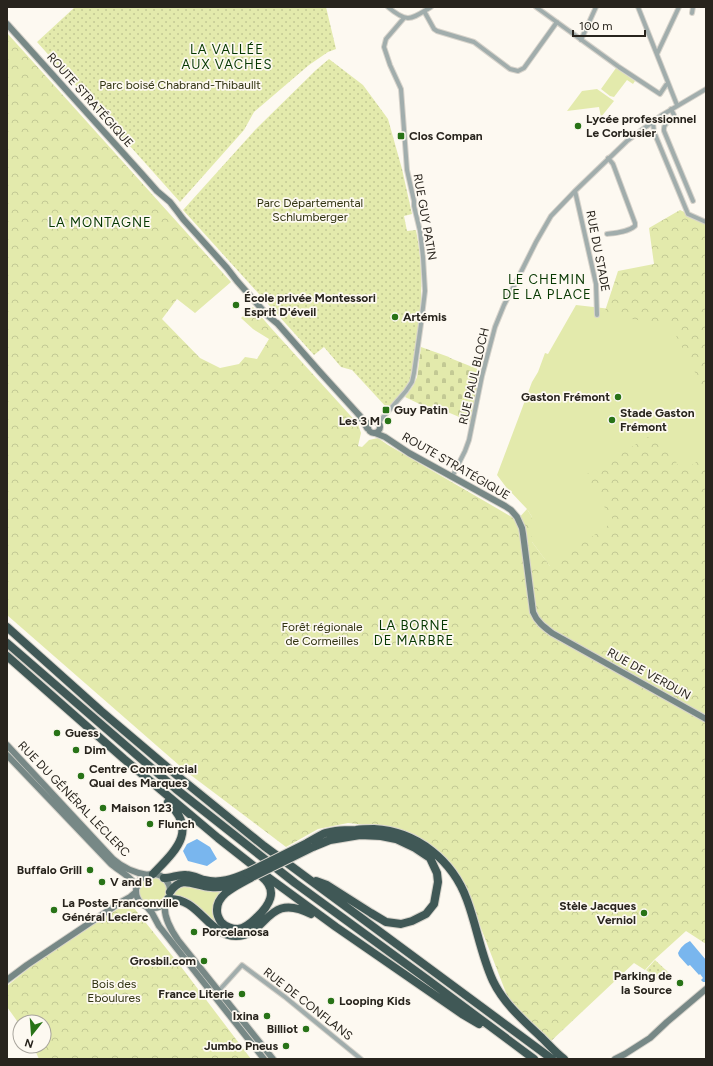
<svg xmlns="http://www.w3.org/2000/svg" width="713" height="1066" viewBox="0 0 713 1066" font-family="Figtree,sans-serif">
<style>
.grass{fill:#e3eaac}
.forest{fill:url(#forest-crowns)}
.cemetery{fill:url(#cemetery-stones)}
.park{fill:url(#park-dots)}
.water{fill:#79b6ee}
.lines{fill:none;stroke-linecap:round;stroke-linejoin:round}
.street-casing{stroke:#d7d3cb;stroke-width:6}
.secondary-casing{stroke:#d7d3cb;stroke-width:8}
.highway-casing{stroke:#d7d3cb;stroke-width:10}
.street{stroke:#a1adac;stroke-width:4}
.secondary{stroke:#778886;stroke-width:6}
.highway{stroke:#405856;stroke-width:8}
.highway-bridge-casing{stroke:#d7d3cb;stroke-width:10;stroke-linecap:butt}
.highway-bridge{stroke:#405856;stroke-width:8}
.poi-dot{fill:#287317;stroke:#fdf9f1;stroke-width:1.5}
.labels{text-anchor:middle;stroke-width:3.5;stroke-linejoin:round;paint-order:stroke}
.park-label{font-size:12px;fill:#313311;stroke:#fdf9f1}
.street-label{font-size:12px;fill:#28241d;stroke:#fdf9f1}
.poi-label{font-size:12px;font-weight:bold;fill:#28241d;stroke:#fdf9f1;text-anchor:start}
.neighbourhood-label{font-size:13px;letter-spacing:1px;fill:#063800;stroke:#fdf9f1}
</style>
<defs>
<pattern id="forest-crowns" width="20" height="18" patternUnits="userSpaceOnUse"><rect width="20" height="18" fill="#e3eaac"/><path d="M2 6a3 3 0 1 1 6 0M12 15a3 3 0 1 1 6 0" fill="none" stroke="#c3c994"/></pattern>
<pattern id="cemetery-stones" width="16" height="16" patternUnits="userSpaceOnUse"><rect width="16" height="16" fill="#e3eaac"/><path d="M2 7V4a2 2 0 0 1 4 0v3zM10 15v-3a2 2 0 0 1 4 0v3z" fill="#c3c994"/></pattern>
<pattern id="park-dots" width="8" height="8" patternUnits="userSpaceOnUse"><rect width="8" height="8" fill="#e3eaac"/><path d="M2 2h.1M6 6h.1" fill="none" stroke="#c3c994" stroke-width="1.8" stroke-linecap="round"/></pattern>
</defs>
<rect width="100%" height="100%" fill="#fdf9f1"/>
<path class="grass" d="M616 68 635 81 633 84 627 80 614 97 610 96 601 89Z
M597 89 614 101 601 117 599 107 567 111 582 91Z
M576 305 672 316 706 363V458L552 569 532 542V517L527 509 506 487 497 475 532 382 538 372 545 353 548 354Z
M139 891a14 14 0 1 1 28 0a14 14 0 1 1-28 0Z
M180 885 224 890 215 919 220 927 174 895V891Z"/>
<path class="forest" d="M7 33 231 282 195 313 177 299 162 319 200 358 220 368 239 364 245 357 257 359 269 339 253 329 241 318 253 307 271 328 358 424 361 433 358 446 362 447 369 440 378 438 388 445 517 520 527 509 532 517V542L550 566 614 521 592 489 587 474 656 432 682 471 706 456V944L686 931 654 960 645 970 634 963 550 1042 508 998 472 905 448 860 417 838 386 827 348 823 318 829 286 847 188 773 7 615Z
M680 210 706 222V391L702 386 671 326 604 314 618 271 654 264 649 228Z
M134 908 182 968 251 1059H39L33 1046H44V1022H20V1025L7 1007V986L35 963 68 940 105 917 118 909Z"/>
<path class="cemetery" d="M421 347 449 357 450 358 480 370 471 422 438 408 436 412 405 397 413 386 417 377Z"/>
<path class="park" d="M75 7H326L336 49 328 52 309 65 254 112 244 130 180 202 37 42Z
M329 59 363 85 388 119 402 169 412 214 404 216 407 231 416 230C424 269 422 310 416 349 414 359 413 370 410 380 408 386 393 403 388 409L352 370 341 367 324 347 314 355 183 210 256 129 316 70Z
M655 960 669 973 660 981 646 970Z"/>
<path class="water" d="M197 839 210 847 217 859 207 866 188 861 183 851 187 844Z
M690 941 706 960V982H703L701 980 703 978 700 974 699 975 690 965 688 966 679 956 678 953C681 947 684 944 690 941Z"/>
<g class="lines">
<g class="street-casing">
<path id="street" d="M388 7C408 24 411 19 431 7
M536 7 619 67 660 94 666 85 668 84
M638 7 677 105
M424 11 434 29 437 31 474 42 510 69 518 71 524 68 557 22
M692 13 693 7
M581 40 596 7
M657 54 679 7
M671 109 674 115V118C669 122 663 123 664 131L693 201
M653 122 654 132 688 214 706 222
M575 191 596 284 597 315
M607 234C616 233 628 232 635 226V223L613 164 608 158
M378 423 406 391 412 382 414 373 421 324 425 291 423 257 420 231 414 206V201L407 170 401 89 390 65 384 47 386 39 404 18
M452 477 465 451 469 440 482 376 495 327 504 305 517 280 536 242 551 216 575 191 627 141 662 115 706 89
M214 996 242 965 285 997 361 1059"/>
</g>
<g class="secondary-casing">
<path id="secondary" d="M7 24 142 174 157 191 170 202 177 211 183 219 227 268 237 281 267 315 279 325
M277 323 320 372 360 416 367 428
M368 427a6 6 0 1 1 12 0a6 6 0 1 1-12 0Z
M375 433 385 437 409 453 505 506 511 510 517 517 522 528 523 534 533 612C537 622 544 627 552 633L706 719
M7 745 113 859C123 868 135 873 148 875
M7 755 111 864C119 871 132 877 137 887
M136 891a17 17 0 1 1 34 0a17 17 0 1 1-34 0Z
M165 903C163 917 171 930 178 940L273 1059
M122 904 129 903 142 904
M147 907 152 913 159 926 264 1059
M7 980 27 965 121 902 130 897 136 892
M615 1059 625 1054 650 1038 667 1022 706 989"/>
</g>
<g class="highway-casing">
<path id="highway" d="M7 627 101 711 180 778 264 846 552 1059
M7 643 176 789 295 883 428 980 534 1059
M7 656 124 759 218 838 269 878 336 927 462 1014 479 1024
M307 843C312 840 317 837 323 834 330 831 347 830 356 830 362 829 368 829 374 829 417 831 453 861 467 900 477 927 481 955 493 981 504 1004 524 1021 542 1038 549 1045 556 1053 564 1059
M313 847 330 840 360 835 381 836 396 839 415 848 430 858 437 873 438 882 434 904 426 914 412 921 401 924 386 922 371 913 327 885 316 881
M153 874C176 850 198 831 168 802
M252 877C239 885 216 893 217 911 217 915 219 919 221 922 226 927 232 929 238 929 245 928 251 923 256 918 269 906 279 891 262 877
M164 878C172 878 179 874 186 875 192 875 198 878 204 880 220 884 233 879 247 873
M170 892C182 874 194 886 211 887 220 888 228 886 236 883
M168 899C199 897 208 936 236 936 268 936 266 891 311 914"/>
</g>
<use href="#street" class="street"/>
<use href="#secondary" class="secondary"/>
<use href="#highway" class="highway"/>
<g class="highway-bridge-casing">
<path id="highway-bridge" d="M247 873 307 843
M252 877 313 847"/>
</g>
<use href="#highway-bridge" class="highway-bridge"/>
</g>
<g class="poi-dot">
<circle cx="578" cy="126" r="4"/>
<rect x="397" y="132" width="8" height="8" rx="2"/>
<circle cx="236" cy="305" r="4"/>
<circle cx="395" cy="317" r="4"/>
<circle cx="618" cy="397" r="4"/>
<rect x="382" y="406" width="8" height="8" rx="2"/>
<circle cx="612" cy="420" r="4"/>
<circle cx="388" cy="421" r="4"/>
<circle cx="57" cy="733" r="4"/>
<circle cx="76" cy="750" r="4"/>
<circle cx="81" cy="776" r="4"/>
<circle cx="103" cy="808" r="4"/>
<circle cx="150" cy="824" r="4"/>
<circle cx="90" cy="870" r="4"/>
<circle cx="102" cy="882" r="4"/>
<circle cx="54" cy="910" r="4"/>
<circle cx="644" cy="913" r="4"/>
<circle cx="194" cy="932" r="4"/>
<circle cx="204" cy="961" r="4"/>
<circle cx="680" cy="983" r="4"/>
<circle cx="242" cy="994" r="4"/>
<circle cx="331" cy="1001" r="4"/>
<circle cx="267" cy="1016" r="4"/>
<circle cx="306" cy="1029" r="4"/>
<circle cx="286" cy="1046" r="4"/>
</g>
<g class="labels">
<g class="park-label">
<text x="180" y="89">Parc boisé Chabrand-Thibaullt</text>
<text x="310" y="207">Parc Départemental<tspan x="310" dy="14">Schlumberger</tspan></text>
<text x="322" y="631">Forêt régionale<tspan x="322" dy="14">de Cormeilles</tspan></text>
<text x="114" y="988">Bois des<tspan x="114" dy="14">Eboulures</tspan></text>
</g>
<g class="street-label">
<text transform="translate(90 100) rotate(48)" y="4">ROUTE STRATÉGIQUE</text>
<text transform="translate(425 217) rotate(80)" y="4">RUE GUY PATIN</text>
<text transform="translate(598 251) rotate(79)" y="4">RUE DU STADE</text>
<text transform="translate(474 376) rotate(-77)" y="4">RUE PAUL BLOCH</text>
<text transform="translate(456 466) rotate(30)" y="4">ROUTE STRATÉGIQUE</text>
<text transform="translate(649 674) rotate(29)" y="4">RUE DE VERDUN</text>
<text transform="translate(74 799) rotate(46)" y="4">RUE DU GÉNÉRAL LECLERC</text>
<text transform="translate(308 1004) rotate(38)" y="4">RUE DE CONFLANS</text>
</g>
<g class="poi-label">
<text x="586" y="123">Lycée professionnel<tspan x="586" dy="14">Le Corbusier</tspan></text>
<text x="409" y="140">Clos Compan</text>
<text x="244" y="302">École privée Montessori<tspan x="244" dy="14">Esprit D'éveil</tspan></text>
<text x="403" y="321">Artémis</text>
<text x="610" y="401" text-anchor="end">Gaston Frémont</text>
<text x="394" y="414">Guy Patin</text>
<text x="620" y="417">Stade Gaston<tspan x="620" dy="14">Frémont</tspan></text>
<text x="380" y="425" text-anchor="end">Les 3 M</text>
<text x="65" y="737">Guess</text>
<text x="84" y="754">Dim</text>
<text x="89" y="773">Centre Commercial<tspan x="89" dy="14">Quai des Marques</tspan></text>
<text x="111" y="812">Maison 123</text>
<text x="158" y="828">Flunch</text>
<text x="82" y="874" text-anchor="end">Buffalo Grill</text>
<text x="110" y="886">V and B</text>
<text x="62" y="907">La Poste Franconville<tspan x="62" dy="14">Général Leclerc</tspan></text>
<text x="636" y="910" text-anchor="end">Stèle Jacques<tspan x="636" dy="14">Verniol</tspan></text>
<text x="202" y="936">Porcelanosa</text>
<text x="196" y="965" text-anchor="end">Grosbil.com</text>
<text x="672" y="980" text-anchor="end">Parking de<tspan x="672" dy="14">la Source</tspan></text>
<text x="234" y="998" text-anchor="end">France Literie</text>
<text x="339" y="1005">Looping Kids</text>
<text x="259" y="1020" text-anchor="end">Ixina</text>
<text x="298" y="1033" text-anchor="end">Billiot</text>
<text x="278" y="1050" text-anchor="end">Jumbo Pneus</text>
</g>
<g class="neighbourhood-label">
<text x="227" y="54">LA VALLÉE<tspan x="227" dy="15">AUX VACHES</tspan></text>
<text x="100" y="227">LA MONTAGNE</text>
<text x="547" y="284">LE CHEMIN<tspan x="547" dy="15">DE LA PLACE</tspan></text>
<text x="414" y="630">LA BORNE<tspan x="414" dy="15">DE MARBRE</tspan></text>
</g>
</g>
<rect width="713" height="1066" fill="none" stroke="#28241d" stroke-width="16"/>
<g transform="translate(32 1034) rotate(197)"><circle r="19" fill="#fdf9f1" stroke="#a8a49c"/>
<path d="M0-3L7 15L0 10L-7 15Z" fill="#287317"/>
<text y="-6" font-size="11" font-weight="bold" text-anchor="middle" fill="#28241d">N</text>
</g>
<path d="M573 30v6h72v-6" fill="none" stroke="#28241d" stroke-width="2"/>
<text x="579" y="30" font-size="12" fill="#28241d" stroke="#fdf9f1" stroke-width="3" paint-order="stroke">100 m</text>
</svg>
